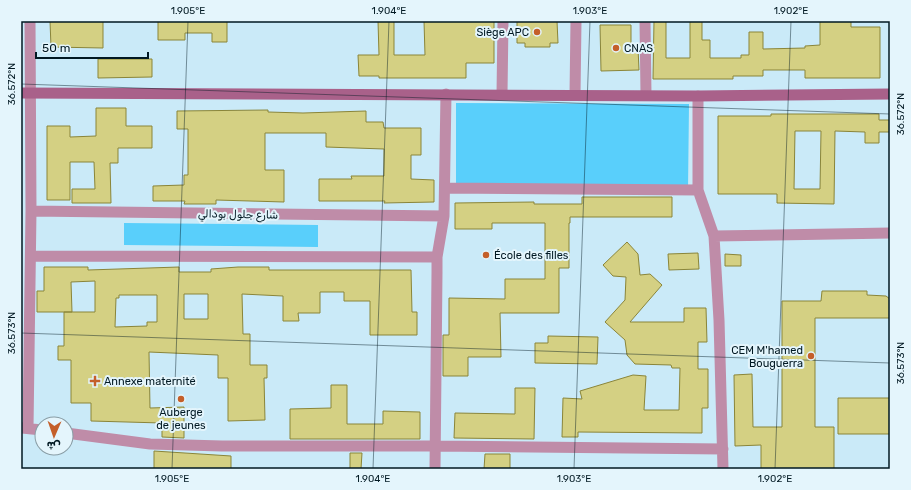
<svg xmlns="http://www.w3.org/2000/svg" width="911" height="490" viewBox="0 0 911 490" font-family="Rubik,'Noto Naskh Arabic',sans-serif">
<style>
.green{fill:#59cffb}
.building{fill:#d4d083;stroke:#8a8539;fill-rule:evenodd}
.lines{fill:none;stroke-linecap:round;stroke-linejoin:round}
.minor{stroke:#bf8ca8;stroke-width:11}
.secondary{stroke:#a9618a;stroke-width:11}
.ticks{fill:none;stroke:#001822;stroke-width:1;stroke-opacity:0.45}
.poi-dot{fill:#c45f2a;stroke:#e4f5fc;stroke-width:1.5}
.labels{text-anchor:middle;stroke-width:4;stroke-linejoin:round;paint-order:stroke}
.poi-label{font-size:11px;fill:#001822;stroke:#e4f5fc;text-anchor:start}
.street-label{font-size:11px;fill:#001822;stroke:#e4f5fc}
.neatline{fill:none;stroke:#001822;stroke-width:1.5}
.ticks-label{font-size:10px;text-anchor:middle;fill:#001822}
</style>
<rect width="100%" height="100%" fill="#caeaf8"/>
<path class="green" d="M456 103 689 104 688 190 456 188Z
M124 223 318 225V247L124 245Z"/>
<path class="building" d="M50 21H103V48L51 47Z
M158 21H227V42H212V33H185V40H158Z
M378 21H394V55H425L424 21H494V63H466V78H379V76H359L358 55H379Z
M517 21H557L558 43H550V47H525V43H517Z
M654 21H666V58H690V21H702V40H710V58H741V55H749V32H763V49L805 48V46L820 45V21H851V27H880V78H805V70H763V76H733V79H653Z
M600 25H631V48H638L639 70 601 71Z
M98 59H152V77L98 78Z
M96 108H126V126H152V148H118V163H110L111 203H72V189H95L94 162H70V200H47V126H70V137L96 136Z
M268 110V112L303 113 366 111V122H383L384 128H421V155H411V179L434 180V202L384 203 385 201H319V179H352L351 176H384V149L326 147V133H265V170H284V202L216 200V204H184L185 201H153V186L184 185V175H188V129H177V111Z
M771 114H879V120H890V132H879V143H865V132L835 131 834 204 777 203V194H718V116H771ZM795 131H821L820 189H794Z
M582 197H672V217H570V223H569V268H559V313H500L501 357H468V376H443V335H449V298L505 299V279H545V223H492V229H455V203L534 202V204H582Z
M627 242 638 254 640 275 650 274 662 285 630 322H684V308H706L707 342H698V369H708V408H702V433L578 432V437H562L563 398 582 399 580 391 633 375 646 376 644 410H679L680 368H672L671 365 635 364 627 355 625 340 605 322 625 300 626 277 613 276 603 265Z
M698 253 699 269 669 270 668 254Z
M725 254 741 255V266H725Z
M44 267H88V270L179 267V272H211V269L238 267H269V270H411L412 312H417V335H370V301H344V292H320V313H298L299 321H283V296L242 294 243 334H250V365H267V378H264L265 420 228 421V378H218V355L149 352 150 408 184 407V438L162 437V423L91 421V403H71V360H58V346H64V312H95V281L71 282 72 312H37V291H44ZM184 294H208V319H184ZM119 295H157V322H147V326L115 327 116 298H119Z
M822 291H867V295L886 296 890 299V318H815V427H834V469H761V445L735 446 734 375 752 374 753 427H782V301H821Z
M548 336 598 337 597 364 535 363V343H548Z
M331 385H347V424H383V411L420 412V439H290V409L331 408Z
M515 388H535L534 439 454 438 455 413 515 414Z
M838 398H890V434H838Z
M154 451 231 456V469H154Z
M350 453H362L361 469H350Z
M485 454H510V469H484Z"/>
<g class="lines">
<path class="minor" d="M645 21 646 94
M502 94 503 21
M575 95 576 21
M698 96V190L714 236 719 320 723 469
M445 188 698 190
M31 211 444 216
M714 236 890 233
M31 256 437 257
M22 428 42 430
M28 428 31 211 30 21
M66 433 150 444 222 446H436L723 449
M435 469 437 272V257L444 216 446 94"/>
<path class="secondary" d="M21 93 698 96 890 94"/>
</g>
<path class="ticks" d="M21 84 890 114M21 333 890 363M172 469 188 21M373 469 389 21M574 469 590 21M775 469 791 21"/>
<g class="poi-dot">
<circle cx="537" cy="32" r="4"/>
<circle cx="616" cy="48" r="4"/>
<circle cx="486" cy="255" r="4"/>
<circle cx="811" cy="356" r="4"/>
<path d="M93 375h4v4h4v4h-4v4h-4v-4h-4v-4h4z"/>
<circle cx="181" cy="399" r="4"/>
</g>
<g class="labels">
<g class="poi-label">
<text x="529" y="36" text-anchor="end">Siège APC</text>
<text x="624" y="52">CNAS</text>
<text x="494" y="259">École des filles</text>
<text x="803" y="354" text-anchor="end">CEM M'hamed<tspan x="803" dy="13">Bouguerra</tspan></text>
<text x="104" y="385">Annexe maternité</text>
<text x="181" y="416" text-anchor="middle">Auberge<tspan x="181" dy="13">de jeunes</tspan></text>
</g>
<g class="street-label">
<text transform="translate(238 214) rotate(1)" y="4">شارع جلول بودالي</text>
</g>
</g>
<rect width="911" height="490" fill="none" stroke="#e4f5fc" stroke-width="44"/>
<g transform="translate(54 436) rotate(182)"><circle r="19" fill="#e4f5fc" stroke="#899da5"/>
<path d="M0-3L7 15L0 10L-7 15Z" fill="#c45f2a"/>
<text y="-6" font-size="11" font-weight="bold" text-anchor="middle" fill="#001822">ش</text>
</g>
<path d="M36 52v6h112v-6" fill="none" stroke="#001822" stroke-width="2"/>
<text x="42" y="52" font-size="12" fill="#001822" stroke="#e4f5fc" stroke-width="3" paint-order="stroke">50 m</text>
<rect x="22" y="22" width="867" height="446" class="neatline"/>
<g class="ticks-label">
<text x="188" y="14">1.905°E</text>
<text x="389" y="14">1.904°E</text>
<text x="590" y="14">1.903°E</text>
<text x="791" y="14">1.902°E</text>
<text transform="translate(11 84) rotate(-90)" y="4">36.572°N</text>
<text transform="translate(900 114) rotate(-90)" y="4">36.572°N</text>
<text transform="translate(11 333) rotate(-90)" y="4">36.573°N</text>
<text transform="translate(900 363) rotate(-90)" y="4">36.573°N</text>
<text x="172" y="482">1.905°E</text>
<text x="373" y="482">1.904°E</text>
<text x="574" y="482">1.903°E</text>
<text x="775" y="482">1.902°E</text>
</g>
</svg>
